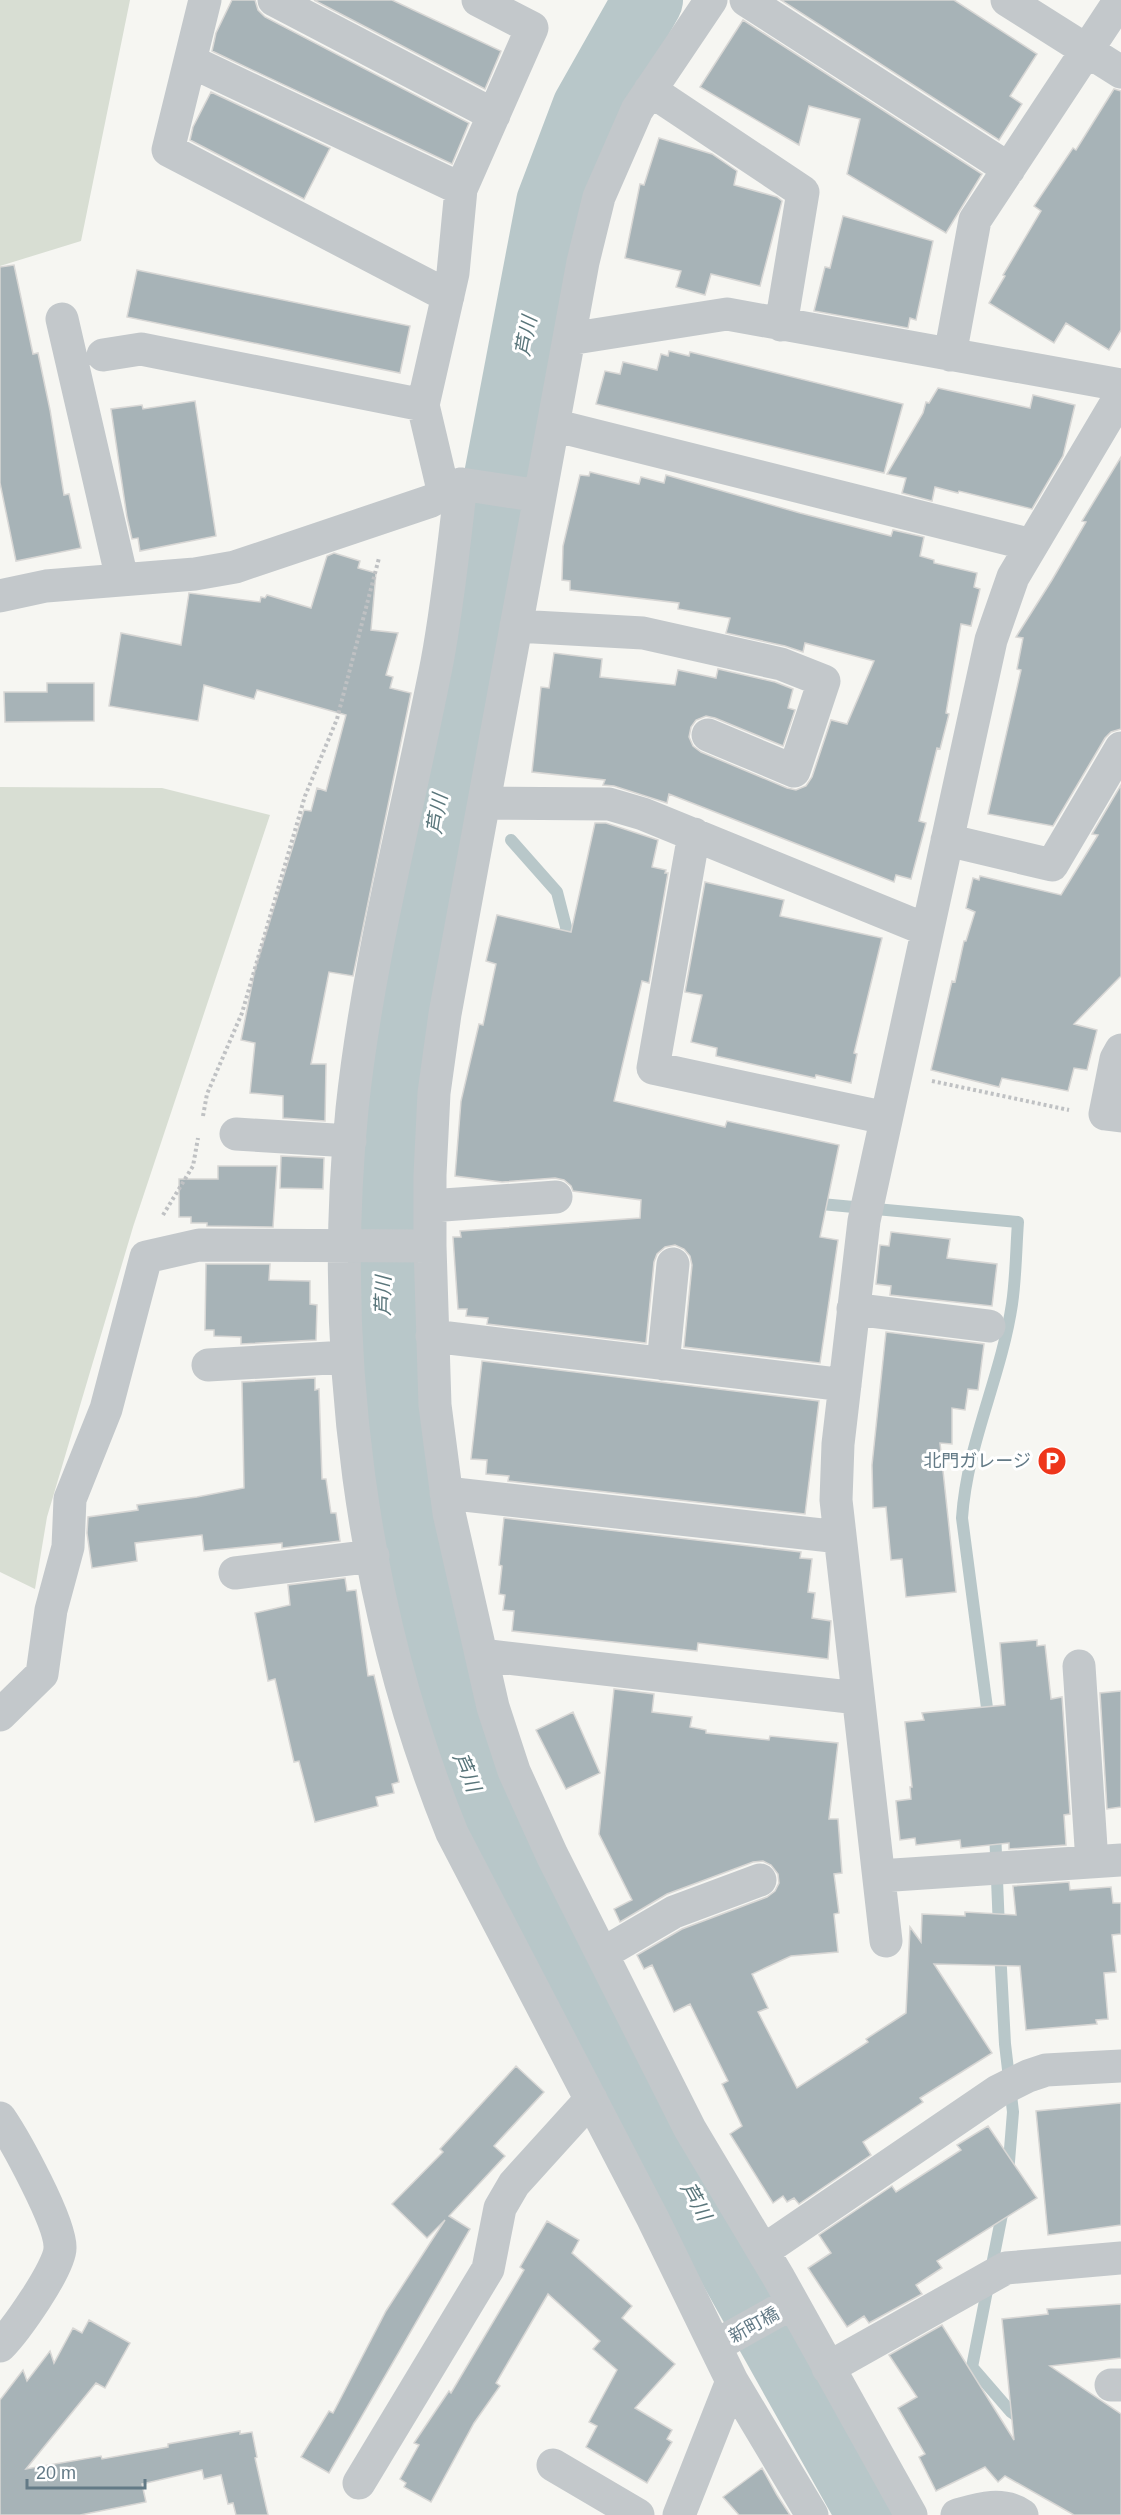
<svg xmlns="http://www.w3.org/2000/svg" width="1121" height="2515" viewBox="0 0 1121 2515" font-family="Arial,'Noto Sans JP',sans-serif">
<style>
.green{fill:#d8ded3}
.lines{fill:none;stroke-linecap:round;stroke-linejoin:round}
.stream{stroke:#b8c7c9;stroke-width:12}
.river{stroke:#b8c7c9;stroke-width:70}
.building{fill:#a7b3b7;stroke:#d8d7d5;stroke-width:1.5}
.path{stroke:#bfc1c3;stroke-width:4;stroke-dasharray:3 3;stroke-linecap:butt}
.minor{stroke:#c3c8cb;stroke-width:33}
.labels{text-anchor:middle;stroke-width:6;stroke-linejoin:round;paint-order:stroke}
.poi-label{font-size:18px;fill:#637a86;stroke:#fff;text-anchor:end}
.street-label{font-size:18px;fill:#637a86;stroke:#fff}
.water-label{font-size:20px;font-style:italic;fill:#5a767b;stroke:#fff}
</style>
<rect width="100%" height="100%" fill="#f6f6f2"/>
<path class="green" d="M0 0H130L81 241 0 266Z
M0 787 162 788 270 815 133 1227 47 1517 35 1589 0 1572Z"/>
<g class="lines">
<path class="stream" d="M511 840 557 892 566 927V947
M810 1203 1018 1222C1016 1249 1016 1277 1012 1304 1001 1378 967 1443 962 1518L989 1723
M995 1830 999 1929
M1000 1950 1005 2044 1013 2112 1008 2174
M1004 2204 972 2367 1011 2412 1023 2420"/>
<path class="river" d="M648 0 587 108 551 203 452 723 389 1114 381 1314 394 1441 417 1591 461 1766 646 2112 872 2515"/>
</g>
<path class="building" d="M232 0H255L258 10 265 17 469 123 452 164 212 51 216 33Z
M314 0H392L501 51 485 89Z
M781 0H954L1037 54 1010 96 1022 104 999 140Z
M743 20 982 174 946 233 847 174 860 119 809 106 799 145 700 87Z
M1114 89 1121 91V330L1109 350 1066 323 1054 343 989 303 1005 276 1003 275 1041 211 1034 206 1073 148 1076 150Z
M211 92 330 148 304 199 190 140 193 127Z
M659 138 712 154 737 171 734 185 777 197 782 201 760 286 711 274 705 295 676 287 681 271 625 258 640 184 644 185Z
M843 216 933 241 916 320 910 318 908 328 814 311 825 267 830 268Z
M14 265 33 354 38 353 50 410 64 495 69 494 81 548 16 561 0 483V267Z
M137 270 410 326 400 373 127 317Z
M669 351 689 356 690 352 903 404 884 473 596 404 605 371 620 374 623 362 657 370 661 354 668 356Z
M938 388 1030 408 1033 395 1075 405 1063 456 1032 509 959 491 958 493 935 487 932 501 902 493 906 478 887 474 923 413 926 402 929 403Z
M195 401 216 536 140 551 138 538 132 539 127 517 111 409 142 405 143 409Z
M1121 457V729L1111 732 1105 738 1053 826 988 814 1021 670 1017 669 1023 638 1016 637 1052 580 1086 522 1082 521Z
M590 472 639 484 641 477 664 483 666 475 800 513 891 536 893 530 924 537 920 556 934 560V563L977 573 974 587 980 589 971 626 961 624 946 713 949 714 940 749 937 748 919 821 926 823 911 879 896 875 894 882 669 794 667 803 614 786 603 785 605 780 532 772 541 687 549 688 554 653 602 659 600 677 675 685 678 670 716 678 718 669 775 682 793 689 788 708 795 710 783 746 715 718 706 716 696 720 691 727 689 737 693 746 701 752 787 788 796 790 806 786 812 777 831 720 847 724 874 661 805 643 803 652 785 646 726 633 730 618 678 609 679 603 570 590V581L562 580 563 546 580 475 589 476Z
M334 553 360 561 358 568 376 573 371 630 398 633 386 675 393 677 390 688 411 693 353 976 329 972 311 1064H326L325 1121 283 1118V1096L250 1093 255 1043 241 1040 255 969 304 810 311 811 317 788 326 791 346 715 257 690 254 699 204 685 198 721 109 706 121 633 181 645 189 593 260 602 261 597 265 598 267 595 311 608 327 556Z
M47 683H94V721L5 722 4 692H47Z
M1121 785V976L1074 1024 1097 1030 1087 1070 1074 1068 1068 1091 1002 1078 999 1087 931 1070 952 981 955 982 964 941H966L975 912 966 908 973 878 979 880 980 876 1061 895 1098 835 1092 834Z
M595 823H606L658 840 652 867 666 870 665 873H668L649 983 642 981 614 1101 725 1127 727 1121 839 1145 820 1237 838 1240 820 1363 684 1347 692 1265 690 1256 684 1249 675 1245 665 1247 657 1254 654 1262 646 1343 487 1324 488 1318 466 1316 467 1309H458L453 1237H461L460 1231 640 1218 641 1200 573 1191 571 1186 564 1180 555 1178 502 1182 455 1176 461 1101 479 1024 483 1025 496 964 486 961 497 915 571 932Z
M705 882 784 900 780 916 882 938 854 1053 857 1054 851 1083 816 1075 815 1078 716 1056 717 1048 691 1042 702 995 685 992Z
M281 1156 324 1158 323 1189 280 1188Z
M218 1166H277L273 1227 207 1226V1223H191V1217H179V1179H218Z
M891 1232 950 1239 947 1258 997 1264 992 1306 890 1295 891 1286 876 1284 880 1245 889 1246Z
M206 1264H270L269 1280 310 1281V1304L317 1305 316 1340 241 1344V1337L214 1336V1330H205Z
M886 1332 984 1344 978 1390 968 1389 965 1410 952 1408V1444L940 1443 956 1592 906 1597 902 1559 891 1560 886 1507 873 1508 872 1465Z
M482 1361 819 1401 805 1514 508 1481 509 1476 486 1474 487 1460 471 1459Z
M315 1378V1390L319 1389 322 1479H326L331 1513H336L340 1541 282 1548V1543L204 1551 202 1535 135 1543 137 1561 92 1568 87 1533 88 1517 138 1510 137 1505 197 1497 244 1488 242 1382Z
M504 1518 801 1552 800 1558 812 1559 808 1592 815 1593 812 1618 831 1621 828 1659 698 1643 697 1651 512 1631 514 1611 503 1610 505 1595 499 1594 502 1566 499 1565Z
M345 1578 347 1591 356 1590 368 1676 374 1675 399 1782 392 1784 394 1793 376 1797 378 1806 315 1822 299 1761 294 1762 275 1679 268 1681 255 1613 290 1605 288 1585Z
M1037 1640V1646L1045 1645 1051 1699 1062 1697 1070 1814 1064 1815 1066 1845 1009 1849V1843L961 1848 960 1840 916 1845 915 1838 900 1840 896 1801 911 1799 910 1787H912L905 1722 924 1720 922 1713 1005 1705 1000 1643Z
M614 1689 654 1694 652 1712 692 1717 690 1727 706 1730V1733L769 1740 770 1736 838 1743 829 1819H838L842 1873 834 1874 839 1913 834 1914 838 1952 791 1956 752 1974 768 2008 758 2012 797 2088 868 2042 866 2039 906 2013 910 1927 921 1942 922 1914 965 1916V1912L1016 1915 1013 1886 1069 1882 1070 1890 1111 1887 1113 1903H1121V1934L1112 1935 1116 1972 1104 1973 1108 2019 1096 2020 1097 2024 1026 2030 1020 1966 934 1964 992 2053 920 2098 923 2102 863 2142 871 2155 799 2204 794 2198 787 2202 783 2196 773 2203 730 2134 742 2126 722 2084 728 2081 690 2004 674 2012 652 1965 644 1969 637 1955 682 1929 767 1897 775 1891 779 1883 778 1874 771 1865 763 1861 753 1862 667 1894 620 1922 614 1909 632 1900 599 1834Z
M1121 1691V1807L1107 1809 1100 1693Z
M573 1712 600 1773 566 1789 536 1730Z
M516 2066 544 2092 494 2146 505 2156 449 2216 470 2229 329 2473 301 2457 329 2411 333 2413 386 2311 445 2220 427 2238 392 2204 443 2152 440 2149Z
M1121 2103V2225L1048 2235 1036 2111Z
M988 2126 1037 2198 937 2261 942 2268 916 2285 922 2294 869 2323 864 2316 847 2327 808 2268 831 2253 819 2235 892 2186 896 2192 961 2150 957 2145Z
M547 2221 579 2240 572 2253 632 2306 622 2318 675 2364 635 2408 672 2430 667 2439 672 2442 647 2483 586 2447 597 2426 589 2422 617 2370 593 2349 600 2341 548 2294 496 2383 500 2386 474 2423 431 2502 404 2487 406 2483 400 2479 419 2445 414 2443 449 2391 451 2393 524 2270 520 2267Z
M1121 2304V2358L1050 2366 1121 2414V2515H1074L1005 2476 998 2482 985 2467 936 2491 919 2457 925 2454 898 2408 917 2397 889 2355 942 2325 1014 2440 1002 2319 1048 2314 1047 2309Z
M89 2320 130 2343 105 2388 96 2383 26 2469 101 2456 102 2459 168 2447V2444L240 2431V2434L252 2432 257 2457 255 2458 268 2515H236L233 2503 228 2504 221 2475 204 2479 202 2470 142 2484 146 2502 80 2515H0V2400L23 2370 27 2381 50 2351 54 2363 73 2328 82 2333Z
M762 2468 777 2495 790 2515H739L723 2497Z"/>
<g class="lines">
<path class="path" d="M932 1081 1069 1110
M203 1116 207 1094 242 1013 305 796 337 719 379 558
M163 1215 193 1166 198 1138"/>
<path class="minor" d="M205 0 168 150 448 296
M274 0 494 115
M711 0 637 110 599 197 583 262 445 1014 434 1093 430 1175V1246L435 1405 449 1513 493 1707 514 1771 552 1855 690 2129 779 2278 911 2515
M746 0 1009 169
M1007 0 1121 72
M190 61 461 189
M650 90 803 192 781 325
M62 319 122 579
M569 339 727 314 1121 385
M103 355 141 349 423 405
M950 355 975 220 1120 0
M553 425 1032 545
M461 484C454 543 448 603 437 662 408 810 368 958 352 1109 328 1349 361 1609 452 1833L653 2219 732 2381 679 2515
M461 484 540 496
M444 494 423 405 453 273 461 189 532 28 478 0
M0 596 46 586 195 574 235 567 431 501 461 484
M516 626 643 633 781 664 824 681 794 771 708 735
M484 803 609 804 643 814 927 930
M694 834 653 1068 886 1118
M947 840 1052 865 1121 748
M1121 1050 1116 1059 1105 1114 1121 1116
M236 1134 350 1141
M430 1206 556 1197
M853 1309 989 1326
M432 1336 845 1385
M663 1364 673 1264
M208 1365 347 1357
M446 1493 840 1537
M235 1573 373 1556
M481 1655 858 1698
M1079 1666 1092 1862
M0 1715 42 1674 51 1610 68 1547 70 1499 106 1409 146 1257 199 1245 430 1246
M879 1876 1121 1860
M886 1941 836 1500 838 1444 864 1221 991 640 1013 577 1121 395
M602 1954 674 1912 760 1880
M0 2118C15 2140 61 2223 60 2248 60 2268 15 2331 0 2346
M763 2251 998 2091 1028 2076 1046 2070 1121 2066
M715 2346 792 2303
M828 2368 1006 2268 1121 2258
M732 2381 812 2515
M1111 2385H1121
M553 2465 638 2515
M359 2483 488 2269 500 2208 514 2184 591 2099
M957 2515C978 2509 1002 2501 1022 2515"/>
</g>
<defs>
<g id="parking-disc" transform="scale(1.5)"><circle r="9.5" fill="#ee361b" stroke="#fff"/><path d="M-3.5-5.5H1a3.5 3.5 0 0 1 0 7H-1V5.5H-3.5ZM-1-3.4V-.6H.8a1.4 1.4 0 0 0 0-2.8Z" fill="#fff"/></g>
</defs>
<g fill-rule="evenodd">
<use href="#parking-disc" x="1052" y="1461"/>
</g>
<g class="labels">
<g class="poi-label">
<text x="1031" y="1467">北門ガレージ</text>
</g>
<g class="street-label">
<text transform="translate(754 2325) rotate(-29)" y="6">新町橋</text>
</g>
<g class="water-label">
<text transform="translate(526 336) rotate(-79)" y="7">芦川</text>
<text transform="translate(437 814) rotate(-81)" y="7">芦川</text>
<text transform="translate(383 1296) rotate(-89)" y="7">芦川</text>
<text transform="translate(467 1772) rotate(67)" y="7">芦川</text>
<text transform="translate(696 2201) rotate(61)" y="7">芦川</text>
</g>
</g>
<path d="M27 2479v9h118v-9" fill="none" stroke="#637a86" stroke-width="3"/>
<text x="36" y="2479" font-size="18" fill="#637a86" stroke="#ffffff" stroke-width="4.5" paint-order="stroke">20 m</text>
</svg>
